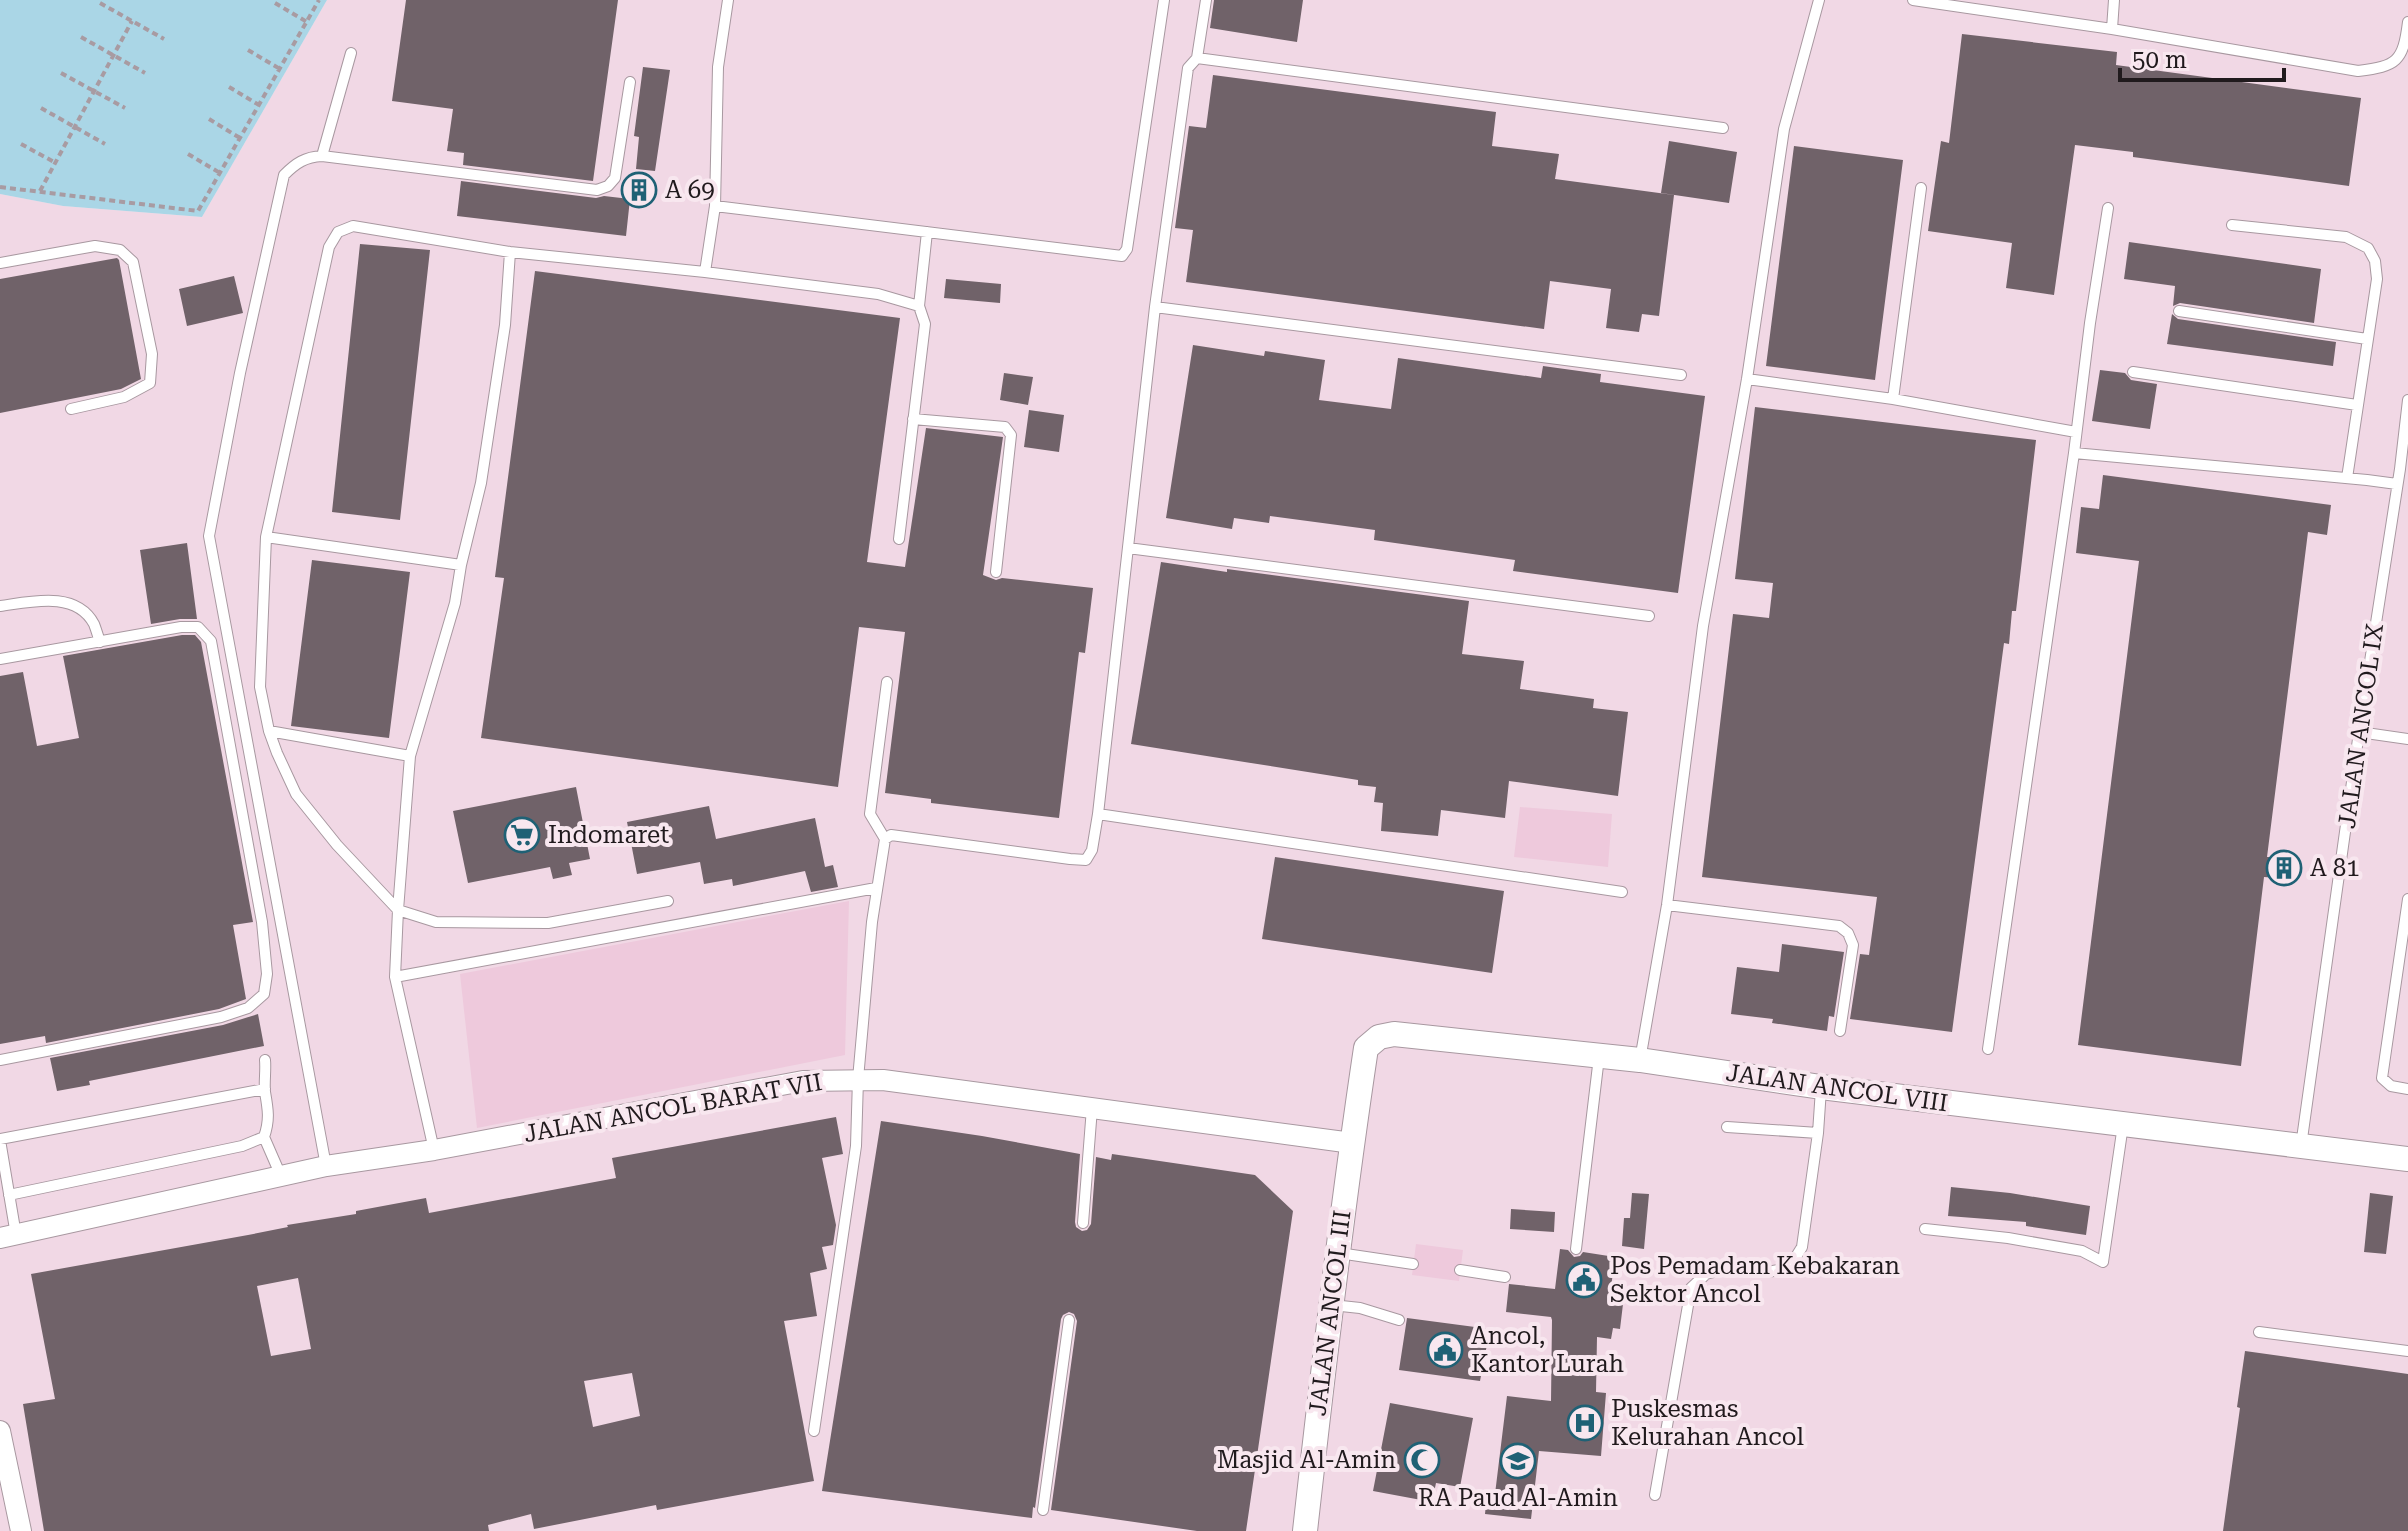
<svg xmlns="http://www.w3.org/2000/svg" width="2408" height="1531" viewBox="0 0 2408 1531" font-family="'Roboto Serif',serif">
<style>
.built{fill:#f1d8e5}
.green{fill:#eec9dc}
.water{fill:#aad6e6}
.building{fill:#706269;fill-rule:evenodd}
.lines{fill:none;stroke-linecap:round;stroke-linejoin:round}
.service-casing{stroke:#a898a0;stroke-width:12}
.minor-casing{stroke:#a898a0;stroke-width:22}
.tertiary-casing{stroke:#a898a0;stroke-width:26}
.path{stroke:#a89ba2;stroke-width:4;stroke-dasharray:6 4;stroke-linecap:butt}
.service{stroke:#fff;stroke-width:10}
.minor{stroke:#fff;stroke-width:20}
.tertiary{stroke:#fff;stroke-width:24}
.labels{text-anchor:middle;stroke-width:8;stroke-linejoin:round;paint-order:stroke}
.poi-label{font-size:24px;fill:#201a1d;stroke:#f8e7ef;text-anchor:start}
.street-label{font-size:24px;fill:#201a1d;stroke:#f8e7ef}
</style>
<rect width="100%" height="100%" fill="#f8e7ef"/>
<path class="built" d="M327 0H2408V1531H0V194L63 206 202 217Z"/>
<path class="green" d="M1520 807 1612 814 1608 867 1514 857Z
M849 901 845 1055 477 1128 460 974Z
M1416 1244 1463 1250 1459 1281 1412 1275Z"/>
<path class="water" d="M0 0H327L202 217 63 206 0 194Z"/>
<path class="building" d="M406 0H618L593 181 463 165 464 153 447 151 453 109 392 101Z
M1214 0H1303L1297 42 1210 28Z
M1962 34 2117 52 2116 65 2361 98 2349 186 2133 157V152L2075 145 2054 295 2006 288 2012 243 1928 231 1941 141 1949 143Z
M643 67 670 70 655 171 636 169 639 137 634 136Z
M1213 75 1496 112 1492 146 1559 154 1555 179 1674 195 1659 316 1642 314 1639 332 1606 328 1611 289 1550 281 1544 329 1186 282 1193 230 1175 228 1189 126 1206 128Z
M1669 141 1737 152 1729 203 1661 193Z
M1794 146 1903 160 1875 380 1766 366Z
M461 181 596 198 604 196 630 199 626 236 457 216Z
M2129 242 2321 269 2314 323 2180 303 2173 306 2175 286 2124 279Z
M360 244 430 250 400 520 332 512Z
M117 258 119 260 141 379 121 389 0 413V279Z
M535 271 900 318 867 562 905 567 926 428 1003 437 983 575 996 580 1002 578 1093 588 1085 653 1079 652 1059 818 931 803V799L885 793 905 632 859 627 838 787 481 738 504 578 495 577Z
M234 276 243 313 187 326 179 289Z
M946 279 1001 284 1000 303 944 298Z
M2172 314 2178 319 2336 342 2333 366 2167 344Z
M1193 345 1264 356 1265 351 1325 360 1319 400 1391 409 1398 358 1541 378 1543 366 1601 374 1600 382 1705 396 1678 593 1513 571 1515 560 1374 540 1375 530 1270 516 1269 523 1234 518 1232 529 1166 518Z
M2100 370 2125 373 2131 380 2157 384 2150 429 2092 421Z
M1004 373 1033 377 1028 405 1000 400Z
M1755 407 2036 440 2016 611H2012L2009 644 2004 643 1952 1032 1850 1019 1860 954 1869 955 1877 897 1702 877 1733 614 1769 618 1773 583 1735 579Z
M1029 410 1064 415 1059 452 1024 447Z
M2103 475 2331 505 2327 535 2308 532 2267 857 2292 858 2291 879 2264 877 2241 1066 2078 1045 2139 561 2076 553 2081 507 2099 509Z
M187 543 197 619H180L151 624 140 550Z
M312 560 410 572 389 738 291 726Z
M1161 562 1227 572V569L1469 601 1462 654 1524 661 1520 689 1594 699 1593 708 1628 712 1618 796 1509 781 1505 818 1441 810 1438 836 1381 831 1383 803 1374 802 1376 787 1358 785V780L1131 744Z
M182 635H195L201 642 253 922 233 925 246 999 219 1009 46 1043 45 1036 0 1044V676L23 672 37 746 79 738 63 656Z
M576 787 590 859 569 863 572 875 553 879 550 867 468 883 453 811Z
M709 806 716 839 815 818 825 867 833 865 838 887 811 892 805 871 733 886 732 879 704 884 700 862 637 874 627 822Z
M1275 857 1504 891 1492 973 1262 939Z
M1782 944 1844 952 1834 1017 1829 1016 1827 1031 1772 1023 1773 1019 1731 1014 1737 967 1779 972Z
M258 1014 264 1046 89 1081 90 1085 57 1091 50 1058 223 1025Z
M836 1117 843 1154 822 1158 836 1225 833 1245 822 1247 827 1269 810 1273 817 1316 784 1321 814 1481 657 1510 656 1505 534 1529 531 1514 488 1525 489 1531H44L23 1404 55 1399 31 1274 248 1235 288 1227 287 1225 356 1214V1211L426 1198 429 1213 616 1178 612 1158ZM298 1278 311 1349 271 1356 257 1286ZM632 1373 640 1416 593 1427 584 1381Z
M881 1121 982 1136 1080 1154 1075 1222 1076 1227 1082 1231 1087 1230 1091 1224 1096 1157 1111 1160 1112 1154 1255 1175 1293 1211 1246 1531H1197L1051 1510 1077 1321 1074 1314 1069 1312 1063 1315 1061 1319 1035 1508 1033 1507 1032 1518 822 1491Z
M1951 1187 2010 1193 2090 1206 2086 1235 2026 1226V1222L1948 1216Z
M1632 1193 1649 1194 1644 1249 1622 1246 1624 1218H1630Z
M2370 1193 2393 1196 2386 1254 2364 1252Z
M1511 1209 1555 1212 1554 1232 1510 1229Z
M1560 1249 1568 1250 1574 1257 1580 1256 1583 1252 1615 1257 1609 1303 1623 1304 1620 1329 1613 1328 1611 1339 1597 1337 1596 1392 1606 1393 1601 1456 1539 1451 1531 1519 1485 1514 1487 1494H1495L1507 1396 1551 1401 1552 1320 1551 1317 1506 1312 1509 1284 1555 1289Z
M1407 1318 1490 1329 1480 1381 1399 1370Z
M2245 1351 2408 1374V1531H2223L2240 1408 2237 1407Z
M1390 1403 1473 1418 1460 1487 1436 1483 1432 1502 1373 1491Z"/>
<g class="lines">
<g class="service-casing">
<path id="service" d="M1913 0 2112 29 2358 71C2397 66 2403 62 2408 22
M2112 29 2114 0
M1197 58 1723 128
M322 156 351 53
M715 206 1122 256 1127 249 1164 0
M2232 225 2346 237 2368 248 2375 261 2377 279 2347 478
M0 263 95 246 120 250 133 262 152 354 150 383 124 397 71 409
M705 272 715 206 718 67 728 0
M919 306 927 232
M1155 307 1681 375
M2179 311 2367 339
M2133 372 2357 405
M1747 379 1893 399 2076 432
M1893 399 1921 188
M913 419 1005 427 1011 435 996 572
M2074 453 2367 480 2397 484
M266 537 461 565
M1128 548 1649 616
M0 606C30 602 76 590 94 624 96 629 98 636 100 642
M0 659 181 627H198L211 641 262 922 267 974 264 994 248 1008 221 1017 0 1060
M269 731 260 687 266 537 329 247 338 232 353 226 510 252 705 272 878 294 919 306 925 324 899 539
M2359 732 2408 739
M410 756 269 731 277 753 296 794 337 845 398 910 436 922 548 923 668 901
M1098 814 1622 892
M885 839 870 814 887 682
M2408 899 2382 1078 2391 1086 2408 1089
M1667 905 1839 926 1848 933 1853 945 1840 1031
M395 977 876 888
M1988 1049 2074 453 2090 323 2108 208
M265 1060C266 1070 264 1082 265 1092 268 1109 270 1120 264 1137L281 1176
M1640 1060 1667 905 1703 626 1747 379 1784 129 1819 0
M1727 1127 1818 1133
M0 1139 265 1089
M0 1140 16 1235
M2301 1146 2359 732 2400 469 2408 400
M434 1150 395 977 398 910 410 756 455 603 461 565 481 483 505 325 510 252
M326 1166 209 536 240 373 284 175C296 163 305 157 322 156L597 190 608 186 615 178 630 82
M9 1195 242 1146 264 1137
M1083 1223 1092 1108
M1925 1229 2008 1238 2082 1251 2103 1262 2123 1125
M1576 1249 1599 1057
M1339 1253 1413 1264
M1460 1270 1505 1277
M1332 1305 1360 1308 1399 1320
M2259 1332 2408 1351
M814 1431 856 1146 858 1079 872 922 885 839 891 835 1070 859 1086 860 1092 850 1098 814 1155 307 1188 68 1197 58 1206 0
M1655 1495 1691 1288 1706 1274 1738 1266 1768 1272 1789 1268 1802 1247 1818 1133 1821 1089
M1043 1510 1069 1320"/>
</g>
<g class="minor-casing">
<path id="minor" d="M0 1238 326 1166 434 1150 803 1081 883 1080 1352 1143
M0 1431 21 1531"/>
</g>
<g class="tertiary-casing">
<path id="tertiary" d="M1305 1531C1323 1369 1342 1208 1366 1048L1379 1037 1394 1034 1640 1060 1821 1087 2408 1159"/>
</g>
<path class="path" d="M100 3 164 39
M275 3 307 22
M81 37 145 73
M248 50 280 69
M61 73 125 108
M229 87 259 105
M41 108 105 144
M209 119 240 138
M21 144 56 163
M188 154 220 173
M0 187 198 211 319 0
M40 191 132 21"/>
<use href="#service" class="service"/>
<use href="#minor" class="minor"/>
<use href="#tertiary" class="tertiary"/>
</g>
<defs>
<g id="building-ring" transform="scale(1.8)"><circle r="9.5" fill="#f8e7ef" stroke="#1f6175" stroke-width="1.5"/><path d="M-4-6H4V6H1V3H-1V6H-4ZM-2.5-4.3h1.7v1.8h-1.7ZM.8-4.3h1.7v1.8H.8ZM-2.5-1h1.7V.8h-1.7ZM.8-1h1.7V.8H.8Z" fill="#1f6175"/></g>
<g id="supermarket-ring" transform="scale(1.8)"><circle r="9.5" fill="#f8e7ef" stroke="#1f6175" stroke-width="1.5"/><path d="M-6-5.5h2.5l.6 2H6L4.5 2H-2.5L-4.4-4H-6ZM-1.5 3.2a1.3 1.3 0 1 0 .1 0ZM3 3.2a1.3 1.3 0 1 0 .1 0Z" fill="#1f6175"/></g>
<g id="civic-ring" transform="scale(1.8)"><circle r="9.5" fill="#f8e7ef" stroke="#1f6175" stroke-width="1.5"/><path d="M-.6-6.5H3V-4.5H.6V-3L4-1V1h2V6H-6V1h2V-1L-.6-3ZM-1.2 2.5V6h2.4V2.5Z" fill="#1f6175"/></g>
<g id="hospital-ring" transform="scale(1.8)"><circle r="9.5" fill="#f8e7ef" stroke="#1f6175" stroke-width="1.5"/><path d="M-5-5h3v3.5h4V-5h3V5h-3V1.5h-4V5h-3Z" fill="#1f6175"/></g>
<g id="mosque-ring" transform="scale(1.8)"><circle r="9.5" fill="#f8e7ef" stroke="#1f6175" stroke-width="1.5"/><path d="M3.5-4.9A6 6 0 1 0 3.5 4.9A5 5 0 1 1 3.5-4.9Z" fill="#1f6175"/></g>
<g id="school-ring" transform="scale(1.8)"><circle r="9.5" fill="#f8e7ef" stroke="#1f6175" stroke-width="1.5"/><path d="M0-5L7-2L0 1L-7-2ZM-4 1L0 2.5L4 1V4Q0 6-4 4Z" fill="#1f6175"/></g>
</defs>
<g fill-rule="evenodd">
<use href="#building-ring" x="639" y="190"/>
<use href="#supermarket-ring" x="522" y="835"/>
<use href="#building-ring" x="2284" y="868"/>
<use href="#civic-ring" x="1584" y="1280"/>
<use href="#civic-ring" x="1445" y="1350"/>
<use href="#hospital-ring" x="1585" y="1423"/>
<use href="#mosque-ring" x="1422" y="1460"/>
<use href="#school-ring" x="1518" y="1461"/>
</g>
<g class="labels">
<g class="poi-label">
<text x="665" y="198">A 69</text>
<text x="548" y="843">Indomaret</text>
<text x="2310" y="876">A 81</text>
<text x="1610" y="1274">Pos Pemadam Kebakaran<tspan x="1610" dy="28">Sektor Ancol</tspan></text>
<text x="1471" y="1344">Ancol,<tspan x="1471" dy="28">Kantor Lurah</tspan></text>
<text x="1611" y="1417">Puskesmas<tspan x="1611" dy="28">Kelurahan Ancol</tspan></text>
<text x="1396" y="1468" text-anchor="end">Masjid Al-Amin</text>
<text x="1518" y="1506" text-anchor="middle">RA Paud Al-Amin</text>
</g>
<g class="street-label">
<text transform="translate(2361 726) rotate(-82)" y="8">JALAN ANCOL IX</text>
<text transform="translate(1837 1088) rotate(8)" y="8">JALAN ANCOL VIII</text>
<text transform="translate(673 1108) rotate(-10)" y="8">JALAN ANCOL BARAT VII</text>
<text transform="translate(1330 1313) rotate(-83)" y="8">JALAN ANCOL III</text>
</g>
</g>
<path d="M2120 68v12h164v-12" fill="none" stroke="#201a1d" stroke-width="4"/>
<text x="2132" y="68" font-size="24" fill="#201a1d" stroke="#f8e7ef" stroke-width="6" paint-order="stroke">50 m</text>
</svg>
